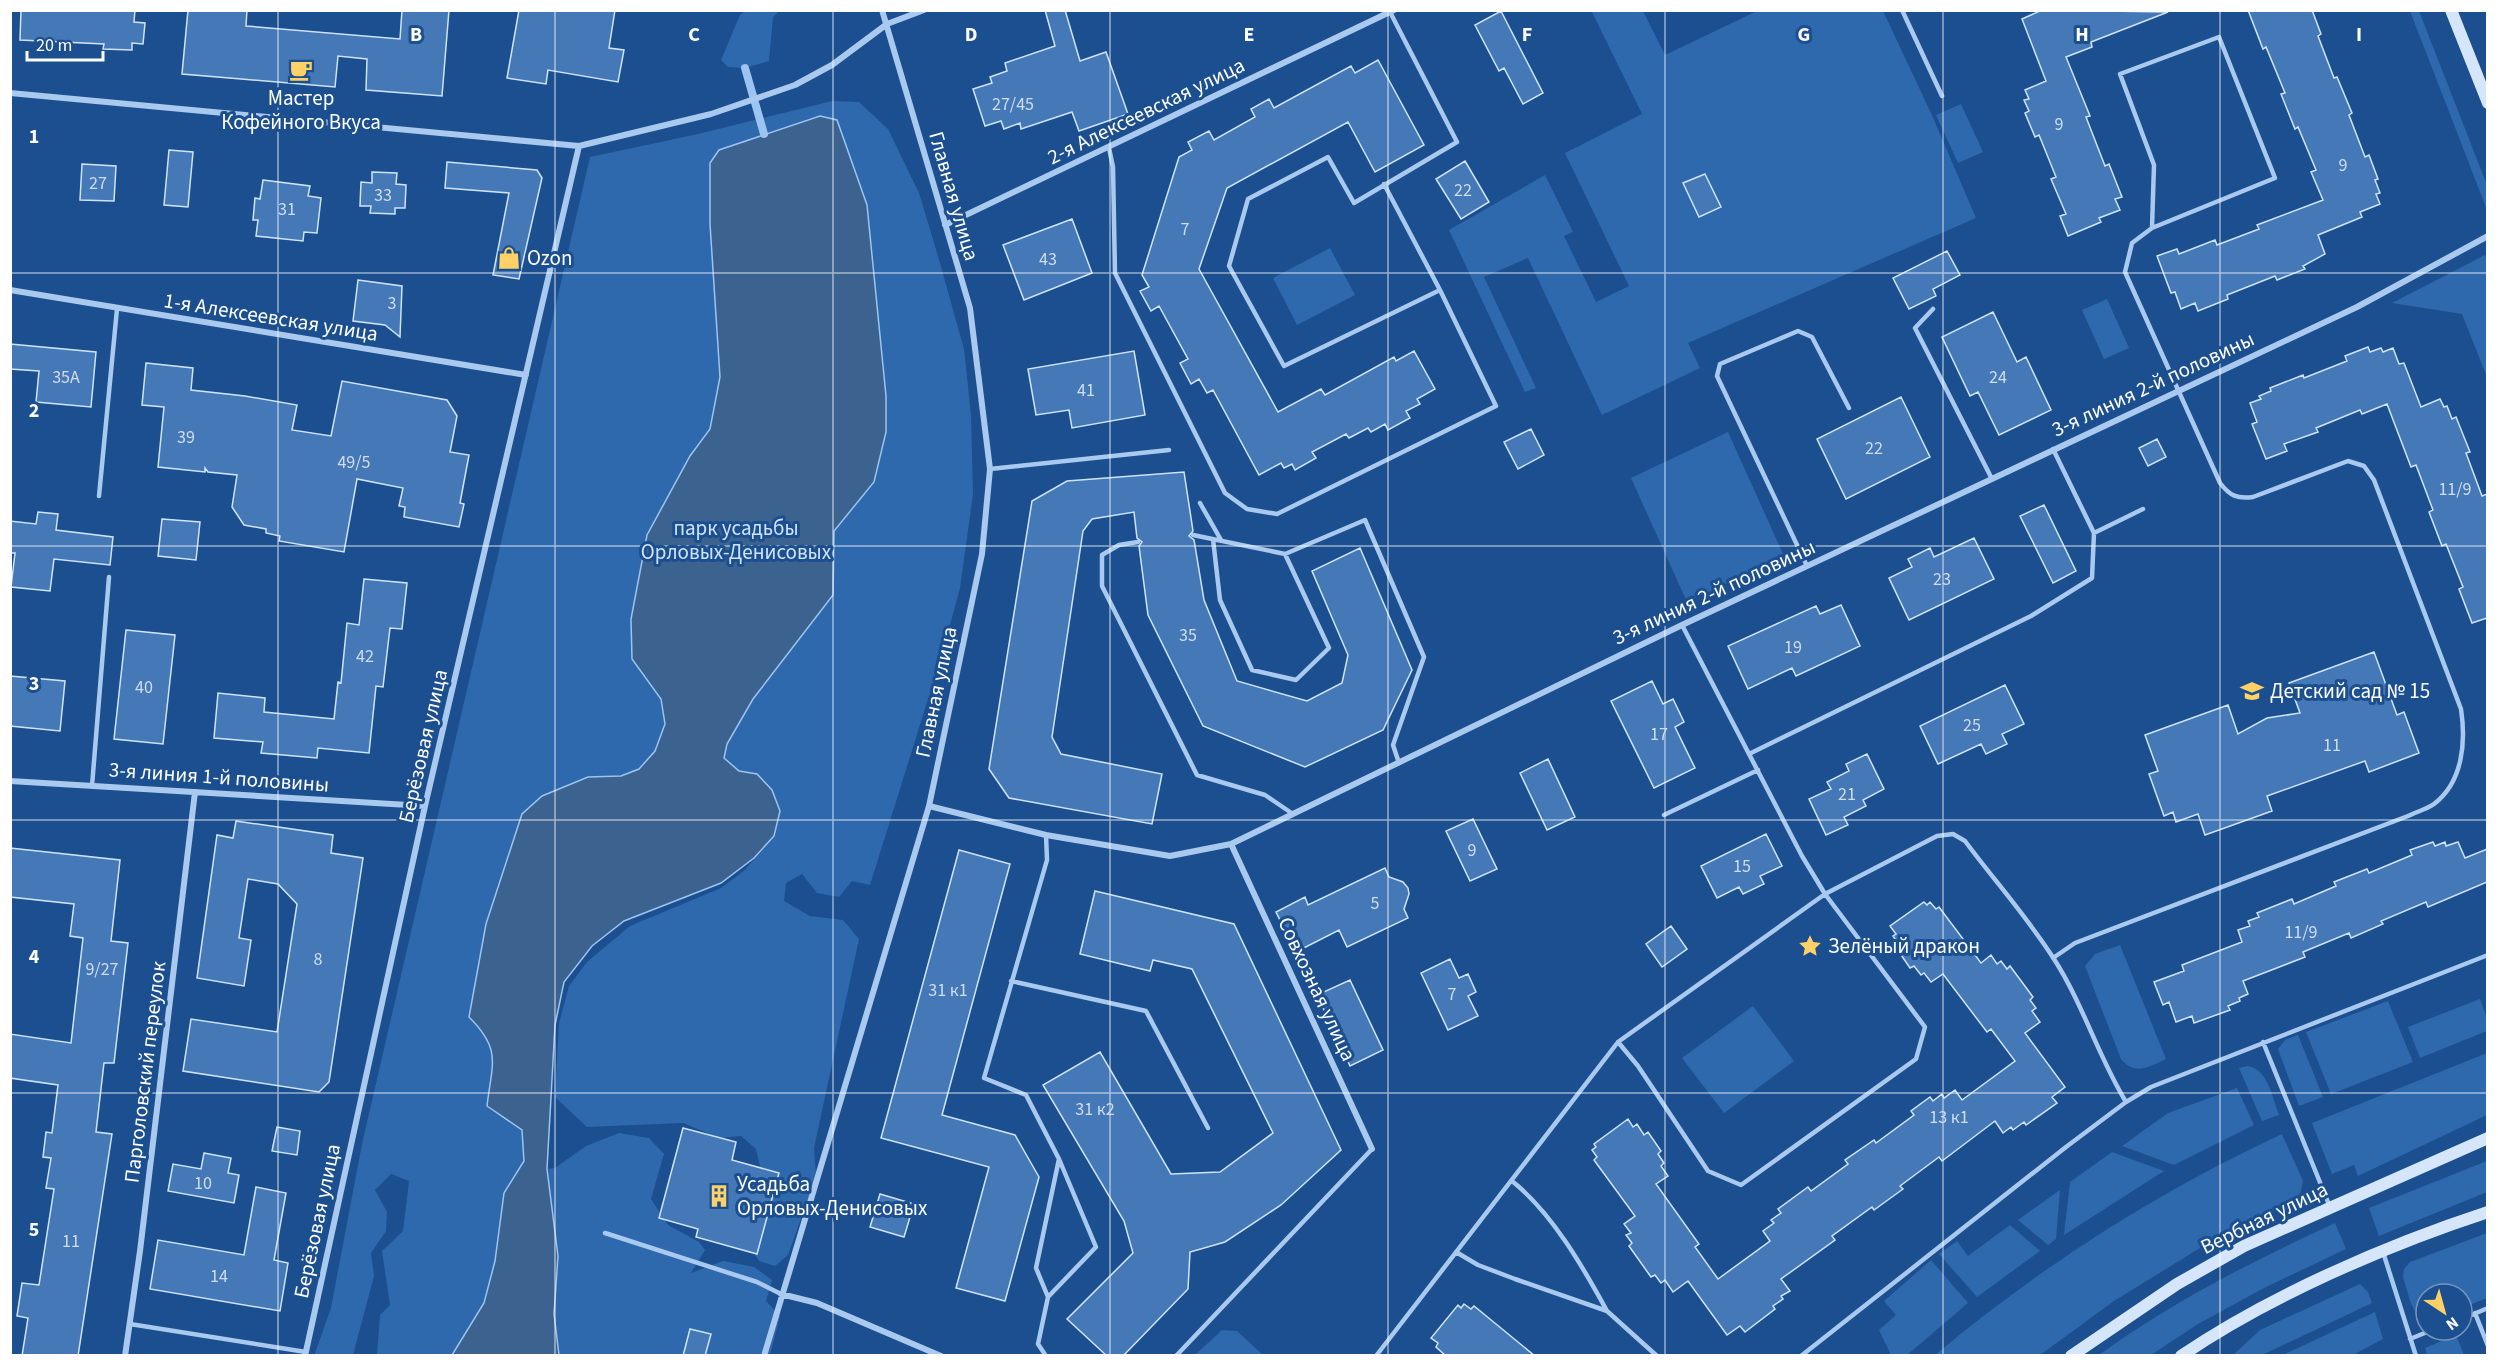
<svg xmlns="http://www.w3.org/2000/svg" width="2498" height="1366" viewBox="0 0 2498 1366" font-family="'Source Sans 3',sans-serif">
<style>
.green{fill:#2e69ad}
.water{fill:#3c6290;stroke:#9cc4f0;stroke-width:1.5}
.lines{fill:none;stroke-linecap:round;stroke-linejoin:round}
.stream{stroke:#9cc4f0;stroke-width:8}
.building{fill:#4478b7;stroke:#cfe3fa;stroke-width:1.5}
.lane{stroke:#a9c9ee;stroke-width:4.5}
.street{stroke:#a9c9ee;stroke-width:6}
.secondary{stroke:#d6e6fa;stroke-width:12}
.grid{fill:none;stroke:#fff;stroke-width:1.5;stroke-opacity:0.55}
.labels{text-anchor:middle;stroke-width:6;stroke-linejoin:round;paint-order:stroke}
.number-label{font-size:18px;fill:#d0dded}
.poi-label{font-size:21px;fill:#fff;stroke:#1b4f8f;text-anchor:start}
.street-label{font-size:21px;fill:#fff;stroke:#1b4f8f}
.park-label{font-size:21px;fill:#cfe3fa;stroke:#1b4f8f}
.grid-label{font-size:20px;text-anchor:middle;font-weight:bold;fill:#fff;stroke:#1b4f8f;stroke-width:6;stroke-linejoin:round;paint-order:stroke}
</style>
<rect width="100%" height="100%" fill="#1b4f8f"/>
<path class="green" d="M1591 10 1643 11 1665 55 1757 11H1883L1931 113 1976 218 1688 343 1700 368 1602 415 1528 258 1484 277 1536 388 1525 392 1449 230 1545 175 1573 232 1564 236 1596 302 1629 286 1565 153 1642 114Z
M745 11H779L773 17 769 61 745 68 728 67 721 60 740 15Z
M2410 11H2419L2487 185V210Z
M832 101 859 102 888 129 919 193 938 256 964 349 971 415 973 494 960 588 943 651 870 885 852 881 839 897 817 893 802 874 786 883 784 901 810 916 843 920 859 939 814 1148 816 1177 788 1255 775 1266 759 1261 752 1250 766 1191 756 1149 741 1136 719 1138 683 1123 587 1127 555 1097 559 1023 569 986 587 962 630 926 721 888 745 870 755 858 721 883 624 921 592 946 564 982 555 1025 547 1169 555 1168 586 1146 619 1133 649 1138 664 1154 651 1199 668 1225 699 1242 705 1250 691 1273 723 1261 754 1267 772 1280 766 1301 780 1316 770 1355H377L380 1315 390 1305 382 1251 403 1231 409 1181 391 1174 375 1190 387 1212 386 1231 371 1253 374 1276 353 1355 314 1356 331 1308 362 1144 590 157 698 134Z
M1961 104 1983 152 1958 163 1936 115Z
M1330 248 1355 295 1297 325 1273 278Z
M2485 255 2488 262 2487 377 2462 314 2392 303Z
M2107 299 2129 348 2104 359 2082 310Z
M1728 432 1784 556 1687 602 1631 478Z
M2120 945 2166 1059C2149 1067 2135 1076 2121 1059L2085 966 2095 954Z
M2480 999 2487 1018V1031L2420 1058 2408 1027Z
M2388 1001 2413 1062 2331 1094 2306 1032Z
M1753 1006 1794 1061 1724 1113 1682 1058Z
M2298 1035 2323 1097 2299 1106 2278 1049 2285 1040Z
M2487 1053V1115L2358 1176 2354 1165 2332 1174 2312 1123Z
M2247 1066C2268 1068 2272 1097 2279 1115L2262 1121 2239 1068Z
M2237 1088 2254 1125 2174 1165 2122 1146 2168 1113Z
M2282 1134 2303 1181 2299 1200 2213 1240 2114 1301 2040 1355H1935C2040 1267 2157 1192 2282 1134Z
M2112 1152 2164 1171 2064 1235 2070 1182Z
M2487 1161V1192L2379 1236 2369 1208Z
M2060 1190 2056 1239 2048 1245 2018 1220Z
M2335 1223 2346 1249 2264 1288 2198 1324 2151 1355H2099C2173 1301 2253 1261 2335 1223Z
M2010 1225 2040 1251 1977 1297 1939 1254 1957 1241 1968 1256Z
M2487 1233V1298L2462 1308V1294H2426V1319L2417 1315 2411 1304 2403 1277 2404 1269 2410 1262Z
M1931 1260 1968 1303 1907 1355H1891L1879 1330 1896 1315 1884 1301Z
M2360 1284 2368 1292 2372 1303 2262 1355H2233L2260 1330Z
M2375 1312 2383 1339 2353 1355H2283Z
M1222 1330 1237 1331 1263 1355H1195Z
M2456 1335 2464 1355H2427L2425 1348Z"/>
<path class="water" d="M820 116 837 120 867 205 886 396V432L874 482 834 531 833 595 753 699 727 744 724 758 739 771 757 774 772 790 780 811 774 836 754 858 721 883 624 921 592 946 564 982 555 1025 547 1169 558 1256 554 1314 559 1355H452L484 1303 495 1261 504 1193 524 1161 522 1130 487 1106C492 1063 502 1050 469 1017L486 924 522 814 542 796 588 777 621 776 639 769 655 751 665 724 661 699 632 659 631 619 647 535 690 456 710 429 720 377 710 224V163L719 150Z"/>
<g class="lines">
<path class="stream" d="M745 68 764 134"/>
</g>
<path class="building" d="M21 10H135L134 22 145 23 143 44 132 43V50L103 49 104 44 20 40Z
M188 10H247L246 26 400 39 402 10H449L442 96 366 90 367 59 338 56 335 87 182 74Z
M519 10H615L609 48 624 50 618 82 548 70 546 84 507 78Z
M1045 10H1065L1080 61 1106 52 1128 114 1079 131 1072 112 1021 129 1020 123 1004 129 1001 121 985 126 973 89 992 83 990 77 1007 71 1005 63 1055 46Z
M2042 10 2168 12 2091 42 2092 47 2066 57 2090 116 2086 117 2105 166 2109 164 2122 197 2115 199 2120 210 2099 218 2101 222 2068 236 2060 216 2066 214 2051 179 2056 177 2039 135 2035 137 2025 113 2029 111 2024 100 2029 99 2025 90 2046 81 2022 19Z
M2248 10H2312L2321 34 2318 36 2334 78 2337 77 2352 113 2349 115 2365 157 2369 155 2378 179 2375 180 2380 193 2376 194 2380 204 2360 212 2362 217 2318 235 2325 254 2303 266 2305 269 2277 280 2275 276 2227 295 2228 299 2198 311 2195 303 2181 309 2175 292 2171 293 2157 256 2177 249 2179 254 2215 240 2217 245 2259 229 2257 225 2323 200 2311 172 2316 170 2298 127 2295 129 2281 94 2285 93 2266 47 2263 49Z
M1501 11 1543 93 1523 104 1504 68 1499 71 1475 25Z
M1378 60 1424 145 1375 172 1348 122 1227 188 1199 269 1278 412 1321 389 1325 395 1394 357 1396 361 1414 351 1435 389 1417 399 1420 404 1406 411 1410 418 1388 430 1385 424 1371 432 1368 428 1349 438 1346 434 1312 452 1316 458 1295 470 1292 464 1284 468 1281 463 1259 475 1213 390 1207 393 1199 379 1191 384 1180 363 1188 359 1159 306 1151 311 1140 291 1149 287 1142 275 1179 157 1192 150 1188 142 1209 131 1214 140 1255 117 1251 109 1269 99 1274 108 1351 66 1355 73Z
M169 150 193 152 188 207 164 205Z
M1465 161 1489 202 1461 219 1436 179Z
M447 162 537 170 542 178 519 279 493 275 509 193 445 188Z
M82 164 116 166 114 201 80 200Z
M372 172 397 173 396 184 406 185 405 208H395V214L370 213 371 206H360L361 182 372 183Z
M1705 174 1721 207 1699 217 1683 183Z
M263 180 310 186 308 196 321 198 317 233 304 232 303 241 256 236 258 220H253L255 198 260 199Z
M1072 219 1092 273 1024 300 1003 245Z
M1947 251 1960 275 1933 289 1936 296 1909 309 1893 278Z
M358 280 402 286 400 337 385 325 353 321Z
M1993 312 2017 362 2026 357 2051 410 1999 435 1978 392 1970 396 1942 337Z
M10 344 96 352 91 407 36 402 39 371 10 369Z
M2368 347 2370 352 2381 348 2383 352 2393 348 2399 364 2404 363 2421 407 2440 399 2444 407 2447 406 2452 419 2456 417 2470 452 2466 453 2482 496 2487 494V618L2472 623 2459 589 2463 587 2446 544 2442 546 2429 512 2433 510 2416 465 2411 467 2387 404 2362 414 2360 410 2316 428 2318 432 2284 444 2287 451 2266 459 2252 424 2257 422 2250 403 2261 399 2259 396 2271 391 2270 388 2303 375 2304 378 2347 361 2345 356Z
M1134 351 1145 415 1072 428 1069 410 1036 415 1028 369Z
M146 363 193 368 191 390 245 396 297 405 292 430 331 436 342 381 447 400 457 416 450 452 469 455 460 503 464 504 459 527 404 517 405 507 399 506 403 488 357 479 344 552 279 541 280 536 266 533V529L244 525 232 507 237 475 208 472 205 468V472L158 467 164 407 142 405Z
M1901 397 1930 457 1846 499 1817 439Z
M1531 429 1544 455 1518 469 1504 442Z
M2157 439 2166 457 2148 466 2139 448Z
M1184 472 1193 531 1189 536 1194 540 1204 600 1237 681 1307 701 1342 683 1348 655 1312 571 1360 548 1412 670 1383 730 1305 767 1203 726 1148 615 1139 546 1142 542 1137 538 1134 512 1092 519 1083 531 1052 737 1061 754 1162 774 1152 824 1009 798 989 769 1032 501 1067 481Z
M2044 505 2076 571 2053 583 2020 516Z
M38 512 58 514 56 530 113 537 110 565 54 559 50 591 11 587 15 553H10V521L36 524Z
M162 519 200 522 196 560 158 556Z
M1974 538 1994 579 1909 620 1889 578 1912 567 1908 559 1930 548 1934 557Z
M364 579 407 583 402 629 390 628 383 687 376 686 369 753 318 748 317 758 261 753 263 742 214 738 218 693 265 698 264 712 334 719 338 682 341 683 347 623 359 625Z
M1841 605 1860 646 1796 676 1792 668 1748 689 1728 646 1816 606 1820 614Z
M126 630 175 635 163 744 114 739Z
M2374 652 2397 715 2404 712 2419 753 2369 772 2365 761 2267 796 2272 811 2205 835 2198 814 2176 822 2173 812 2164 816 2149 774 2158 771 2145 735 2228 705 2238 734 2267 718 2300 713 2289 683Z
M10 676 65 681 60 731 10 726Z
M1652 681 1663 704 1673 699 1684 722 1675 727 1695 768 1654 788 1611 701Z
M2005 685 2024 724 2002 734 2007 744 1986 754 1981 744 1938 764 1920 726Z
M1867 754 1884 789 1863 800 1866 806 1844 817 1848 825 1826 835 1809 799 1831 789 1827 782 1849 771 1846 764Z
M1548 759 1575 817 1547 830 1520 773Z
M1473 819 1497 869 1470 881 1446 831Z
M236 821 333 835 331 853 363 858 329 1082 319 1092 183 1071 191 1019 277 1032 297 904 278 884 248 879 239 938 251 940 244 986 197 978 217 835 233 838Z
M1766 834 1782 866 1760 876 1764 884 1743 894 1739 887 1717 898 1701 866Z
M2433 842 2435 846 2445 842 2446 846 2458 842 2465 858 2487 849V882L2428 907 2426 902 2381 921 2383 924 2351 938 2349 933 2303 952 2305 957 2243 981 2248 994 2239 998 2240 1001 2228 1006 2230 1010 2194 1023 2192 1016 2176 1022 2169 1002 2163 1005 2154 982 2184 971 2182 965 2242 942 2238 930 2250 926 2248 921 2259 917 2257 913 2292 899 2294 904 2336 886 2334 882 2367 869 2369 873 2412 855 2410 850Z
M10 848 120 860 111 941 128 943 114 1063H104L96 1132 112 1134 78 1356H22L28 1318 17 1316 22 1283 39 1285 54 1189 46 1188 51 1158 43 1157 46 1132 52 1133 58 1085 10 1078V1034L71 1043 83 938 70 936 74 904 10 897Z
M959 850 1010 864 942 1115 1015 1135 1039 1177 1005 1301 956 1288 989 1167 881 1138Z
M1385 868 1389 877 1403 882 1408 888 1409 894 1404 909 1408 918 1347 947 1339 930 1296 952 1276 912 1305 897 1308 905Z
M1095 891 1234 924 1341 1150 1281 1205 1225 1242 1190 1252 1188 1289 1123 1356H1107L1067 1319 1133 1253 1124 1221 1043 1085 1100 1052 1171 1174 1220 1172 1273 1133 1192 969 1153 960 1150 971 1080 954Z
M1924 902 1927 905 1930 902 1936 909 1939 907 1981 963 1991 955 1997 964 2001 961 2007 969 2010 966 2033 997 2030 1000 2036 1008 2032 1011 2040 1022 2025 1033 2065 1087 2052 1097 2057 1103 2026 1125 2024 1122 2013 1130 2011 1127 2003 1133 1995 1121 1942 1161 1939 1157 1900 1186 1903 1189 1874 1210 1872 1207 1832 1236 1835 1240 1781 1279 1790 1291 1781 1296 1783 1299 1773 1306 1775 1309 1745 1332 1740 1326 1727 1335 1688 1281 1673 1292 1665 1280 1661 1283 1655 1275 1651 1277 1629 1246 1632 1243 1626 1235 1631 1233 1624 1224 1635 1216 1594 1160 1597 1157 1592 1150 1596 1147 1594 1144 1628 1119 1633 1127 1637 1124 1644 1135 1648 1132 1661 1151 1658 1154 1664 1163 1661 1166 1668 1176 1656 1184 1699 1244 1695 1247 1718 1279 1770 1241 1763 1231 1774 1223 1771 1220 1781 1213 1778 1209 1808 1187 1811 1191 1848 1164 1845 1160 1874 1140 1876 1143 1914 1115 1911 1111 1930 1097 1933 1101 1942 1094 1944 1098 1955 1090 1962 1100 2015 1061 1991 1029 1987 1032 1943 974 1931 982 1924 973 1921 975 1914 966 1910 968 1897 949 1900 947 1893 936 1896 934 1890 926Z
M1671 926 1687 949 1662 967 1646 944Z
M1450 959 1459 978 1468 974 1476 992 1468 996 1478 1016 1448 1030 1421 973Z
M1350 980 1383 1050 1350 1066 1317 995Z
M277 1127 300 1131 297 1155 272 1151Z
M683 1128 736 1142 732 1160 779 1173 757 1254 696 1237 698 1229 659 1218Z
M204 1153 231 1158 228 1173 239 1175 234 1203 168 1191 173 1164 201 1169Z
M256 1187 286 1193 274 1260 288 1263 280 1311 150 1289 158 1240 244 1255Z
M880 1194 914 1204 904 1237 870 1227Z
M1464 1304 1471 1309 1474 1306 1535 1356H1446L1436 1347 1438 1343 1431 1338 1458 1305 1461 1308Z
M690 1329 711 1334 705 1356H683Z"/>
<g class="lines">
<path class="lane" d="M1902 10 1942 96
M1390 12 1457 142 1354 203 1328 157 1248 199 1229 266 1284 366 1440 290
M1109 148 1113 167 1115 273 1225 493 1247 509 1277 514 1496 406 1440 290 1384 184
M1933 309 1915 328 1992 479
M990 469 1169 450
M99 496 117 309
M1200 503 1221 540
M2094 533 2143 509
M1193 535 1285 554 1365 520 1424 657 1393 745 1399 763
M1213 539 1220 600 1252 670 1296 680 1329 648 1285 554
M1138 542 1119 545 1102 555V586L1197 775 1265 795 1293 814
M1807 566 1717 376 1720 364 1798 331 1812 337 1849 408
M1749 754 2031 616 2092 578 2094 533 2053 449
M92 786 109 577
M1664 815 1758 770
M1046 835 1047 860 984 1078 1026 1095 1059 1159 1096 1247 1048 1297 1038 1344 1046 1356
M2053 958 2075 943 2408 816C2416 812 2427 809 2434 804 2463 782 2466 742 2461 709L2374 480 2364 466 2348 461 2253 497C2237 499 2230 496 2220 483L2125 272 2132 243 2152 228 2275 178 2219 37 2120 74 2154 165 2152 228
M1011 981 1146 1011 1208 1128
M1618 1042 1638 1066 1708 1171 1741 1185 1916 1059 1925 1027 1825 894 1802 856 1682 625
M2263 1042 2330 1207
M1512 1181C1552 1213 1583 1267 1607 1311
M605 1233 757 1282 781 1294
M1456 1252 1478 1265 1515 1279 1607 1311 1657 1356
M2383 1252 2416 1356
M1048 1297 1036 1268 1059 1159
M2475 1313 2488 1346
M2462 1319 2488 1308
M130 1324 306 1352
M2410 1339 2432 1330
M1176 1356 1372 1149
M1376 1356 1618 1042 1825 894 1937 836 1953 834 1965 841C1994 880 2028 918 2054 959 2083 1004 2098 1056 2126 1102
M1801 1356 2066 1147 2126 1102 2151 1087 2488 955"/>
<path class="street" d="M10 93 579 146 711 114 795 85 832 65 887 24 924 10
M945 225 1394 10
M10 290 526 375
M10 781 425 806
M929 806 1046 835 1170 856 1231 844 1682 625 2357 307 2488 236
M1231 844 1372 1149
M781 1294 817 1303 941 1356
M125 1356 140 1251 195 792
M305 1356 425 806 579 146
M764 1356 929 806 982 554 990 469 970 308 882 10"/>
<path class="secondary" d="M2451 10 2488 103
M2071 1356 2177 1284 2244 1246 2488 1138
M2181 1356C2269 1296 2387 1245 2488 1212"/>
</g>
<path class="grid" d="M278 10V1356M555 10V1356M833 10V1356M1110 10V1356M1388 10V1356M1665 10V1356M1943 10V1356M2220 10V1356M10 273H2488M10 546H2488M10 820H2488M10 1093H2488"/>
<defs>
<g id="cafe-bare" transform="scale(1.8)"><path d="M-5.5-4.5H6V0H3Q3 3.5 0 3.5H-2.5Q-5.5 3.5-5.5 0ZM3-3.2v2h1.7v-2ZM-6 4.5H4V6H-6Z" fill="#ffd166" stroke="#1b4f8f" stroke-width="2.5" paint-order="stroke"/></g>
<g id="shop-bare" transform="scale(1.8)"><path d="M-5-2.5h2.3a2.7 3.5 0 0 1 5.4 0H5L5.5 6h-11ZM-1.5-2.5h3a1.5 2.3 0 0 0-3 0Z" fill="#ffd166" stroke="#1b4f8f" stroke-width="2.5" paint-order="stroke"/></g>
<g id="school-bare" transform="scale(1.8)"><path d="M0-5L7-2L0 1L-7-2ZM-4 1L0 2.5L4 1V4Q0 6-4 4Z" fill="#ffd166" stroke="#1b4f8f" stroke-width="2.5" paint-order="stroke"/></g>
<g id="sight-bare" transform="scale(1.8)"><path d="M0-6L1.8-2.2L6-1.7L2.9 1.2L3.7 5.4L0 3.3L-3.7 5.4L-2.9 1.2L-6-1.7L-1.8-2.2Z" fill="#ffd166" stroke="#1b4f8f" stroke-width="2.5" paint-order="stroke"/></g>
<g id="building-bare" transform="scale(1.8)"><path d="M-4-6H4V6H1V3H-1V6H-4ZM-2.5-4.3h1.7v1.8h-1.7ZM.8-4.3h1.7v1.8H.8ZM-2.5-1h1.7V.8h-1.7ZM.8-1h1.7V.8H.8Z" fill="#ffd166" stroke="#1b4f8f" stroke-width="2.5" paint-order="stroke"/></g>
</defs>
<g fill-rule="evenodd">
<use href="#cafe-bare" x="301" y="70"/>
<use href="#shop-bare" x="509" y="258"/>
<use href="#school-bare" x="2252" y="691"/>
<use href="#sight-bare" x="1810" y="946"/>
<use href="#building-bare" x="719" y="1196"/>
</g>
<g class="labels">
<g class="number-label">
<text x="1013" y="110">27/45</text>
<text x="2059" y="130">9</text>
<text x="2343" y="171">9</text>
<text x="98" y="189">27</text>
<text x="1463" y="196">22</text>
<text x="383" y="201">33</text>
<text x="287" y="215">31</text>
<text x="1185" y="235">7</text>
<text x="1048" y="265">43</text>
<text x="392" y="309">3</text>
<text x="66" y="383">35А</text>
<text x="1998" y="383">24</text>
<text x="1086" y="396">41</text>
<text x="186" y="443">39</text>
<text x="1874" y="454">22</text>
<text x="354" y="468">49/5</text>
<text x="2455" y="495">11/9</text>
<text x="1942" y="585">23</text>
<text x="1188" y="641">35</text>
<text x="1793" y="653">19</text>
<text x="365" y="662">42</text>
<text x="144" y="693">40</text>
<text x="1972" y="731">25</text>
<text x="1659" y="740">17</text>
<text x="2332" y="751">11</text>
<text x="1847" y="800">21</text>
<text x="1472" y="856">9</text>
<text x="1742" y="872">15</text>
<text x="1375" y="909">5</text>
<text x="2301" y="938">11/9</text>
<text x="318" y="965">8</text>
<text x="102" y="975">9/27</text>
<text x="948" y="996">31 к1</text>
<text x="1452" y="1000">7</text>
<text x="1095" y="1115">31 к2</text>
<text x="1949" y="1123">13 к1</text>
<text x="203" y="1189">10</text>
<text x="71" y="1247">11</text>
<text x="219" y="1282">14</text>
</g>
<g class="poi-label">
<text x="301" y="105" text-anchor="middle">Мастер<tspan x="301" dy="24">Кофейного Вкуса</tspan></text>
<text x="527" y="265">Ozon</text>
<text x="2270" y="698">Детский сад № 15</text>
<text x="1828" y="953">Зелёный дракон</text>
<text x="737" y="1191">Усадьба<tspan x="737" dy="24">Орловых-Денисовых</tspan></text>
</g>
<g class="street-label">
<text transform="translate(1146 111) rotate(-26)" y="7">2-я Алексеевская улица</text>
<text transform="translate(954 196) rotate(74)" y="7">Главная улица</text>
<text transform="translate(271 317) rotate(9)" y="7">1-я Алексеевская улица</text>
<text transform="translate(2153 384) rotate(-25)" y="7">3-я линия 2-й половины</text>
<text transform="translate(1714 592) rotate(-25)" y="7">3-я линия 2-й половины</text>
<text transform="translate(936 692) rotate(-78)" y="7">Главная улица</text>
<text transform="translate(423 746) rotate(-77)" y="7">Берёзовая улица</text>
<text transform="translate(219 777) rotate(4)" y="7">3-я линия 1-й половины</text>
<text transform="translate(1317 989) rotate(65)" y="7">Совхозная улица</text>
<text transform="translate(145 1072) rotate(-83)" y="7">Парголовский переулок</text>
<text transform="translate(2264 1218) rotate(-26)" y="7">Вербная улица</text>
<text transform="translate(317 1221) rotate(-78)" y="7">Берёзовая улица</text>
</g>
<g class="park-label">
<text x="736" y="535">парк усадьбы<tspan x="736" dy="24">Орловых-Денисовых</tspan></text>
</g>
</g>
<g class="grid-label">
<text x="416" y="41">B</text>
<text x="694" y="41">C</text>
<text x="971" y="41">D</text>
<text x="1249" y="41">E</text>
<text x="1527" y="41">F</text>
<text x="1804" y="41">G</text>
<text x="2082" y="41">H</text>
<text x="2359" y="41">I</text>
<text x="34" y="143">1</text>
<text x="34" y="417">2</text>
<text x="34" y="690">3</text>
<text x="34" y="963">4</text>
<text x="34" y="1236">5</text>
</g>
<rect width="2498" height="1366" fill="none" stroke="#ffffff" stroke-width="24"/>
<g transform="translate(2444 1312) rotate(144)"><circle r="28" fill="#1b4f8f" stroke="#7695bc" stroke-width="1.5"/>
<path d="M0-4.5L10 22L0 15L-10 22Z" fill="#ffd166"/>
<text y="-9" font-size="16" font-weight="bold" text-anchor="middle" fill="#ffffff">N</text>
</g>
<path d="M27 51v9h76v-9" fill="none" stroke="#ffffff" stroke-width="3"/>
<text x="36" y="51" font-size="18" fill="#ffffff" stroke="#1b4f8f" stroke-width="4.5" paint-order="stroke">20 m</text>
</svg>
